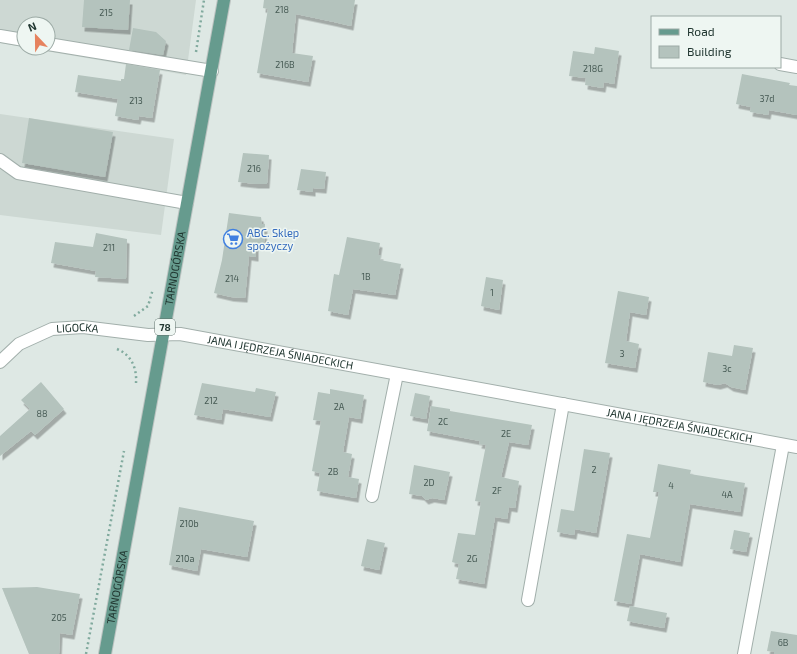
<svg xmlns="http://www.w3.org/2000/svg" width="797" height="654" viewBox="0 0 797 654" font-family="'Exo 2',sans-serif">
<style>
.built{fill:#cdd8d3}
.building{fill:#b4c3bd;filter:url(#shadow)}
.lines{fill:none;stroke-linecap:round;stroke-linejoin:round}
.minor-casing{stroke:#a2afab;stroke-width:14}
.major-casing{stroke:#bcc3c1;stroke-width:14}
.path{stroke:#81aa9e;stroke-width:2.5;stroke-dasharray:2 3;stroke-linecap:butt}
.minor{stroke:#fff;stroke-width:12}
.major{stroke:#669b8e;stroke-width:12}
.labels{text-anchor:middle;stroke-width:3;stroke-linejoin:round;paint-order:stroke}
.number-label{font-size:9px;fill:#465a54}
.shield{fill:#eef6f2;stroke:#5e706b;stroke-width:1}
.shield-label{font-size:10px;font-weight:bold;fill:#213731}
.shop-label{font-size:11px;fill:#366cbe;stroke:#eef6f2;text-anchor:start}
.street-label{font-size:11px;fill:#213731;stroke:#eef6f2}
</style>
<defs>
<filter id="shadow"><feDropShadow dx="2.5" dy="4.5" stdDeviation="0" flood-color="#0004"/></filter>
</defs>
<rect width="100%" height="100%" fill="#dee8e4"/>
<path class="built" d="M0 0H196L186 75 28 48H48V24H24V47L0 43Z
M0 114 174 139 161 235 0 215Z"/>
<path class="building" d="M84 0H130L128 30 82 27Z
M264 0H355L351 26 334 22 296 14 292 53 313 56 308 82 257 73 268 9 263 8Z
M133 28 156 32 166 41 163 55 129 50Z
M595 47 619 51 614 84 604 82 603 88 585 85 586 78 569 76 573 51 594 54Z
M126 64 160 70 152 118 139 116 138 120 115 116 118 99 75 92 78 75 121 81V79H124Z
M742 74 790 83 789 85 797 86V115L769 110 768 115 750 112 751 107 736 104Z
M29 118 113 132 105 177 22 163Z
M243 153 269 155 267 184H256L238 182Z
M301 169 326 172 324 189 313 188V192L297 190Z
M229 213 261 217 262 224H265L264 244 256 243V257L249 256 245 298 231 297 214 293 222 260Z
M96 233 127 239 126 279 95 277 96 271 51 263 55 242 93 247Z
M347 237 380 243 378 255H381L380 260 401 264 395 295 353 289 348 315 328 311 334 274 339 275Z
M486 277 503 280 499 310 481 306Z
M618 291 649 297 646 315 630 312 626 341 639 344 635 368 605 363Z
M734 345 753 348 745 390 731 387 725 383 718 385 703 382 708 352 732 356Z
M41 382 64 409 35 435 31 431 0 456V436L30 409 21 400Z
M202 383 255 392 256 388 276 392 270 417 223 409 221 420 194 415Z
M330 389 364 395 360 419 349 417 343 452 352 454 348 477 359 479 356 498 317 491 320 473 312 471 321 421 313 420 318 392 330 394Z
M415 393 430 396 426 419 410 416Z
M431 406 450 409V411L532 425 528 445 509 442 501 477 519 481 515 508 509 507 507 519 495 517 484 584 456 579 459 564 452 562 458 533 475 535 481 502 475 501 486 445 479 444 480 441 427 431Z
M584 449 610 453 596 533 575 529 574 535 557 532 561 509 574 511Z
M658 464 691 470 690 474 745 483 740 512 690 504 680 562 640 554 631 604 614 601 627 534 650 538 659 492H653Z
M414 465 450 472 444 500 432 498 426 500 422 496 409 494Z
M179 507 254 521 247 557 201 549 197 571 169 565Z
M734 530 750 533 746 552 730 549Z
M367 539 385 543 379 570 361 566Z
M37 587 80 594 72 635 60 633 59 654H29L2 588Z
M630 606 667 613 664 628 627 621Z
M771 631 797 635V654H774V652L767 651Z"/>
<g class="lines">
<g class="minor-casing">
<g id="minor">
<path d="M0 36 24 40"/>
<path d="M48 44 212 71"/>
<path d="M780 64 797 67"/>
<path d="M0 160 18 173 187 203"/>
<path id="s1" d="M0 362 19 344 52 329 83 327 148 335 180 334 797 447"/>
<path d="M372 496 397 374"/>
<path d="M528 600 563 404"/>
<path d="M744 654 783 445"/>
</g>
</g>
<g class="major-casing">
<g id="major">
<path id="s2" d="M105 654 224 0"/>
</g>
</g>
<path class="path" d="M196 52 204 0
M134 316 148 306 153 289
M117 349C132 355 137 369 136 383
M86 654 124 451"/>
<use href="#minor" class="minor"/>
<use href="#major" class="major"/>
</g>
<defs>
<g id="supermarket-ring" transform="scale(1)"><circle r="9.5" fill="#eef6f2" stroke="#3f7fe0" stroke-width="1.5"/><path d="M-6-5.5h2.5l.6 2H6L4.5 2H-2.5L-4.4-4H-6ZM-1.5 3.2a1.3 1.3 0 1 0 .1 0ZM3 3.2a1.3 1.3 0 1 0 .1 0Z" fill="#3f7fe0"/></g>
</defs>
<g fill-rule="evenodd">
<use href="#supermarket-ring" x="233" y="239"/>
</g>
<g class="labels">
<g class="number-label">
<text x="282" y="13">218</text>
<text x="106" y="16">215</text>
<text x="285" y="68">216B</text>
<text x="593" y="72">218G</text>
<text x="767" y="102">37d</text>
<text x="136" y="104">213</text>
<text x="254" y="172">216</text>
<text x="109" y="251">211</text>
<text x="366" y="280">1B</text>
<text x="232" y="282">214</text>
<text x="492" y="296">1</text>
<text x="622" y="357">3</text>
<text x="727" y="372">3c</text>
<text x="211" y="404">212</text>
<text x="339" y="410">2A</text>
<text x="42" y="417">88</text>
<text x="443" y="425">2C</text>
<text x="506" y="437">2E</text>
<text x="594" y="473">2</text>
<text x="333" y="475">2B</text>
<text x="429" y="486">2D</text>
<text x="671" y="489">4</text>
<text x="497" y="494">2F</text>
<text x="727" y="498">4A</text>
<text x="189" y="527">210b</text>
<text x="185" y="562">210a</text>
<text x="472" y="562">2G</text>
<text x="59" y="621">205</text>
<text x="783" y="646">6B</text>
</g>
<rect class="shield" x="155" y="319" width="20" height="16" rx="3"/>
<g class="shield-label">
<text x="165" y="331">78</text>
</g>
<g class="shop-label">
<text x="247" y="237">ABC. Sklep<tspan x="247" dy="13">spożyczy</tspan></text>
</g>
<g class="street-label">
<text dy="4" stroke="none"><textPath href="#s2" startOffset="392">TARNOGÓRSKA</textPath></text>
<text dy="4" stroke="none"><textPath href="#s1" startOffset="88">LIGOCKA</textPath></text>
<text dy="4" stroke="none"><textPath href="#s1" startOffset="293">JANA I JĘDRZEJA ŚNIADECKICH</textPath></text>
<text dy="4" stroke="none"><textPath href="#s1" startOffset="699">JANA I JĘDRZEJA ŚNIADECKICH</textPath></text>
<text dy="4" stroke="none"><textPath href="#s2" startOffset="68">TARNOGÓRSKA</textPath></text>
</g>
</g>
<rect x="651" y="16" width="130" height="52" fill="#eef6f2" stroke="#9caaa5"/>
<rect x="659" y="29" width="20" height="6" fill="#669b8e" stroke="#9caaa5"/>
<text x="687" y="36" font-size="12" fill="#213731">Road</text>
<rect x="659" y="46" width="20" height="12" fill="#b4c3bd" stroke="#9caaa5"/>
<text x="687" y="56" font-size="12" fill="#213731">Building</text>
<g transform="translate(36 36) rotate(338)"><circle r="19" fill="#eef6f2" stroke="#9caaa5"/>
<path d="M0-3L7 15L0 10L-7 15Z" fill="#e6825e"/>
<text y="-6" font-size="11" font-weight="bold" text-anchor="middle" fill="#213731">N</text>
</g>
</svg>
